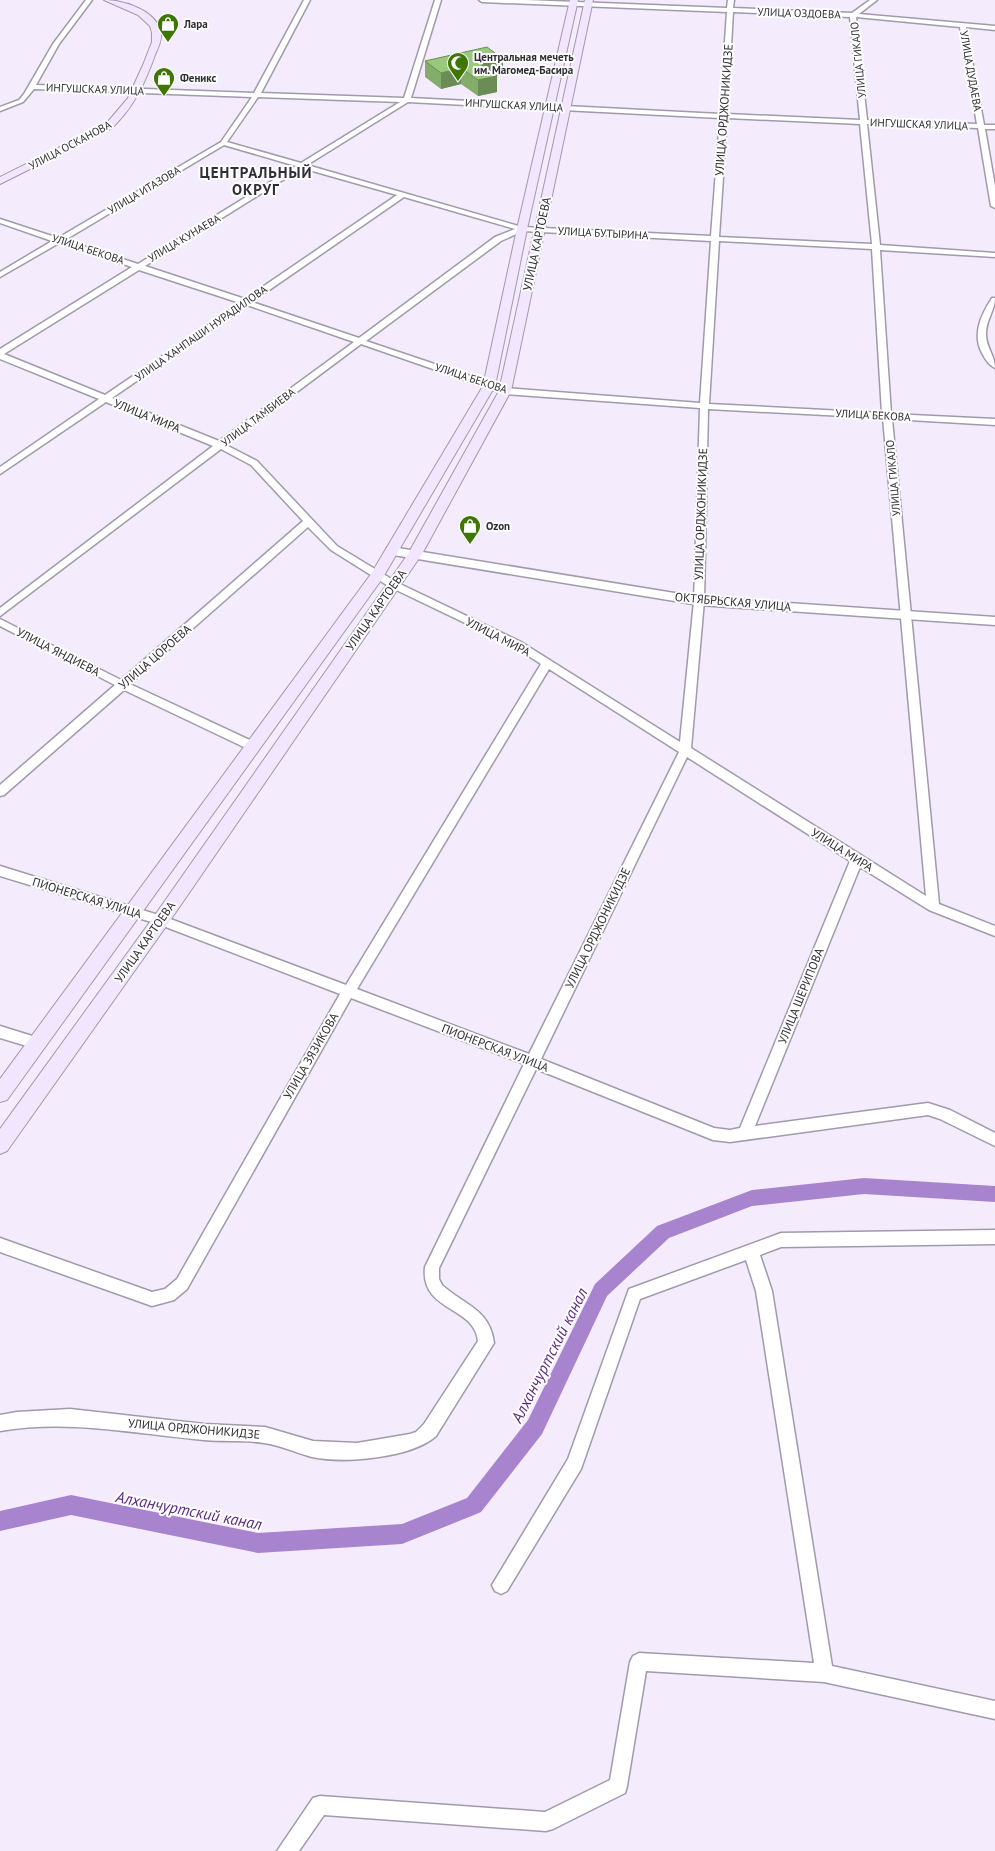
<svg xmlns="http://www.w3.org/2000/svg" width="995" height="1851" viewBox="0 0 995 1851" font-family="'PT Sans',sans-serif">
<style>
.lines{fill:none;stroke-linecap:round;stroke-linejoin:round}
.canal{fill:#a984ce;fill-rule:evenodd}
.minor-casing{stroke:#a19aaa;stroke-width:3}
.tertiary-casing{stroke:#a19aaa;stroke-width:3}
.secondary-casing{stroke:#a19aaa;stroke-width:2}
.minor{fill:#fff;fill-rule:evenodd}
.tertiary{fill:#fff;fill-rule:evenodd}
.secondary{fill:#f2e5fe;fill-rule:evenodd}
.wall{fill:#84ac6b}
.shaded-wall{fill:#6c8c57}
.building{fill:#9ac87c;stroke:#6c8c57}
.labels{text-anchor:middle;stroke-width:4;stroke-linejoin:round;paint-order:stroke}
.far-street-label{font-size:11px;fill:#302d34;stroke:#fdfdfd}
.far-poi-label{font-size:11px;font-weight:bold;fill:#302d34;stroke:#fdfdfd;text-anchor:start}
.street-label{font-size:12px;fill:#302d34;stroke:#fdfdfd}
.far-district-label{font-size:15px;font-weight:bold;letter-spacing:1px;fill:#302d34;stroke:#fdfdfd}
.near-water-label{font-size:16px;font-style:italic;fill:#5b2a82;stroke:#fdfdfd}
</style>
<rect width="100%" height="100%" fill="#f4ecfd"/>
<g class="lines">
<path class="canal" d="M864 1178 995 1186V1202L864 1194 752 1206 669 1238 607 1296 542 1434 481 1512 474 1515 402 1544 258 1553 71 1515 0 1531V1511L71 1495 258 1533 402 1524 467 1498 528 1420 595 1284 657 1226 752 1190Z"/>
<g class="minor-casing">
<path id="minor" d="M86 0H92L59 44 36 85 254 93 304 0H310L261 93 404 98 435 0H441L411 98 720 114 727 12 482 2 479 0H526L727 8 728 0H734L733 8 852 13 870 0H877L859 14 995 26V30L966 27 984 125H995V129H985L995 186V208L991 206 978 128 867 124 880 245 995 253V257L880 250 891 414 995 419V425L892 419 939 904 995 926V936L929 910 860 867 755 1126 928 1103 950 1110 995 1133V1146L940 1119 928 1115 730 1142 713 1140 536 1069 439 1268V1279L442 1285C464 1305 490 1309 494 1343L436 1436C411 1458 344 1464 312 1457 296 1453 280 1445 264 1443 245 1440 224 1442 204 1440 134 1434 70 1419 0 1431V1415L17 1412 70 1409 204 1424 265 1427 313 1441 357 1443 410 1434 416 1432 424 1424 478 1341C475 1306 420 1312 425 1267L524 1064 351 998 187 1289 174 1300 152 1306 0 1252V1238L152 1292 165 1289 177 1279 340 994 158 924 0 876V866L165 917 346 985 541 664 513 646 390 587 331 550 308 527 130 684 256 743 258 746 256 749H248L124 690 4 795 0 796V785L115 685 0 626V619L121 680 303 521 251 465 221 449 0 616V608L213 446 106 402 0 474V467L99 399 0 359V349L132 267 59 243 0 277V272L52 241 0 223V219L58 238 221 142 252 97 34 89 23 102 0 111V107L19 100 24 94 53 44ZM733 12 850 17 860 120 727 114ZM856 17 960 27 977 124 867 120ZM258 97 400 102 301 163 227 142ZM408 102 720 118 711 236 522 227 307 165ZM727 118 860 124 872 244 719 237ZM224 145 296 166 138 264 65 240ZM302 168 397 195 245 299 145 266ZM404 197 515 229 495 237 359 338 252 302ZM523 231 711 241 700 403 506 388 366 341 501 241ZM719 241 872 249 882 413 709 404ZM139 270 240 303 105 395 4 354ZM247 305 354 342 219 441 112 398ZM361 344 505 394 700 408 694 601 680 742 521 642 398 583 337 546 257 461 226 445ZM708 409 883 418 926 896 691 748 704 601ZM549 669 679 752 529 1054 357 989ZM687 757 850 861 740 1128 730 1130 714 1128 541 1059Z
M992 298H995C995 310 986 320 986 333 985 346 995 355 995 368 989 365 985 359 982 353 972 334 981 315 992 298Z
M0 1026 42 1039 44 1043 42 1047 37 1049 0 1038Z
M995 1230V1244L781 1247 760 1255 772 1291 832 1666 995 1701V1719L824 1682 646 1671 627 1786 625 1793 553 1829 546 1831 324 1815 299 1851H277L313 1798 320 1796 545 1812 610 1780 630 1662 633 1656 639 1653 814 1663 756 1291 746 1260 640 1299 581 1469 507 1591 501 1594 495 1591 492 1585 568 1459 629 1289 781 1233Z"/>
</g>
<g class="tertiary-casing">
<path id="tertiary" d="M392 547 699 597 995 617V625L699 605 387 554 386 551 387 548Z"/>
</g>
<g class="secondary-casing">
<path id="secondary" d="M104 0C123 0 157 10 161 33 162 40 158 48 155 55 145 83 134 107 112 128L0 184V177L106 124 128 98 143 65 152 42V33L150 26 138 15Z
M570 0H578L527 229 495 386 382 579 7 1100 0 1102V1079L371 574 483 386 517 229Z
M585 0H593L511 391 422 554 167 925 7 1151 0 1154V1129L155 915 408 554 499 391Z"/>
</g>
<use href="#minor" class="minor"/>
<use href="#tertiary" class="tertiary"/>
<use href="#secondary" class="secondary"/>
</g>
<path class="wall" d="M503 59V74L497 76V92L478 96 461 84 441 89 425 77V61Z"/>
<path class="shaded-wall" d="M503 59V74L497 76V92L478 96V80L480 64Z
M461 68V84L441 89V73Z"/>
<path class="building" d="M487 47 503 59 480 64 497 76 478 80 461 68 441 73 425 61Z"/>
<defs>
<g id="shop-pin" transform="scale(1.125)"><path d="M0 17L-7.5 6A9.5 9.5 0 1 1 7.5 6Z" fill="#3f7501" stroke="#fdfdfd"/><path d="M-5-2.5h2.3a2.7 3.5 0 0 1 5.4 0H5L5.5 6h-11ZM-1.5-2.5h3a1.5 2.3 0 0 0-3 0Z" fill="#fff"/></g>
<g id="mosque-pin" transform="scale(1.125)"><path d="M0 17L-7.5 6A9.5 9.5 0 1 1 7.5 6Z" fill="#3f7501" stroke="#fdfdfd"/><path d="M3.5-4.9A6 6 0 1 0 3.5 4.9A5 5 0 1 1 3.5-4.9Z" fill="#fff"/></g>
</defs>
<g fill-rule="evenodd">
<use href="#shop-pin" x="168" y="24"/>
<use href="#mosque-pin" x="458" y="63"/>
<use href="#shop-pin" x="164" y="78"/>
<use href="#shop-pin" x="470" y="526"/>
</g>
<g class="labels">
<g class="far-street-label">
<text transform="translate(799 13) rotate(2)" y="4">УЛИЦА ОЗДОЕВА</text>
<text transform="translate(858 60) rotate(-96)" y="4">УЛИЦА ГИКАЛО</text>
<text transform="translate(971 71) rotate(80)" y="4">УЛИЦА ДУДАЕВА</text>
<text transform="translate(95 89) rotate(2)" y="4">ИНГУШСКАЯ УЛИЦА</text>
<text transform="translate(514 105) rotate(3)" y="4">ИНГУШСКАЯ УЛИЦА</text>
<text transform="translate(919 124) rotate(2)" y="4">ИНГУШСКАЯ УЛИЦА</text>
<text transform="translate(70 145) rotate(-28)" y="4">УЛИЦА ОСКАНОВА</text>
<text transform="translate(144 190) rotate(-31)" y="4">УЛИЦА ИТАЗОВА</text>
<text transform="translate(603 233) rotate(3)" y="4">УЛИЦА БУТЫРИНА</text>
<text transform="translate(184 238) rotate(-31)" y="4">УЛИЦА КУНАЕВА</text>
<text transform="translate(88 249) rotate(18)" y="4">УЛИЦА БЕКОВА</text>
<text transform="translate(201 333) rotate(-35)" y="4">УЛИЦА ХАНПАШИ НУРАДИЛОВА</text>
<text transform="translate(471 378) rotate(18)" y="4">УЛИЦА БЕКОВА</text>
<text transform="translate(873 415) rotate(3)" y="4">УЛИЦА БЕКОВА</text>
<text transform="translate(258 417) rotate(-37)" y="4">УЛИЦА ТАМБИЕВА</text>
<text transform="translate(893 478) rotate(-95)" y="4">УЛИЦА ГИКАЛО</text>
</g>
<g class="far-poi-label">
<text x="184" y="28">Лара</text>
<text x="474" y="61">Центральная мечеть<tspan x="474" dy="13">им. Магомед-Басира</tspan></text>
<text x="180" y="82">Феникс</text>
<text x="486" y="530">Ozon</text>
</g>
<g class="street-label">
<text transform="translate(724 110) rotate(-86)" y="4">УЛИЦА ОРДЖОНИКИДЗЕ</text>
<text transform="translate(537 244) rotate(-78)" y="4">УЛИЦА КАРТОЕВА</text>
<text transform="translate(147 416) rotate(22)" y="4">УЛИЦА МИРА</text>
<text transform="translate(701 514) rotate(-88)" y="4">УЛИЦА ОРДЖОНИКИДЗЕ</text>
<text transform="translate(733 602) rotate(5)" y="4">ОКТЯБРЬСКАЯ УЛИЦА</text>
<text transform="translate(376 610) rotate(-55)" y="4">УЛИЦА КАРТОЕВА</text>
<text transform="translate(498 637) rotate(27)" y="4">УЛИЦА МИРА</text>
<text transform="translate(58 652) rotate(27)" y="4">УЛИЦА ЯНДИЕВА</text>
<text transform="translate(155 657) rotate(-41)" y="4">УЛИЦА ЦОРОЕВА</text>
<text transform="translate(842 850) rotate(32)" y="4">УЛИЦА МИРА</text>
<text transform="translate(87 898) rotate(17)" y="4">ПИОНЕРСКАЯ УЛИЦА</text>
<text transform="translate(598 928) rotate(-64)" y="4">УЛИЦА ОРДЖОНИКИДЗЕ</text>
<text transform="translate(145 942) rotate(-55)" y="4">УЛИЦА КАРТОЕВА</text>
<text transform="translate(801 996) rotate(-68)" y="4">УЛИЦА ШЕРИПОВА</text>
<text transform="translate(495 1048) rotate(21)" y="4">ПИОНЕРСКАЯ УЛИЦА</text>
<text transform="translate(311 1056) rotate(-60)" y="4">УЛИЦА ЗЯЗИКОВА</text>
<text transform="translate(194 1429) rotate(5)" y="4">УЛИЦА ОРДЖОНИКИДЗЕ</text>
</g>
<g class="far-district-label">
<text x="256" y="178">ЦЕНТРАЛЬНЫЙ<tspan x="256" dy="17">ОКРУГ</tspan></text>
</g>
<g class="near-water-label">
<text transform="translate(549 1355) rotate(-63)" y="6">Алханчуртский канал</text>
<text transform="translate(189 1510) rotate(11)" y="6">Алханчуртский канал</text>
</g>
</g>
</svg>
